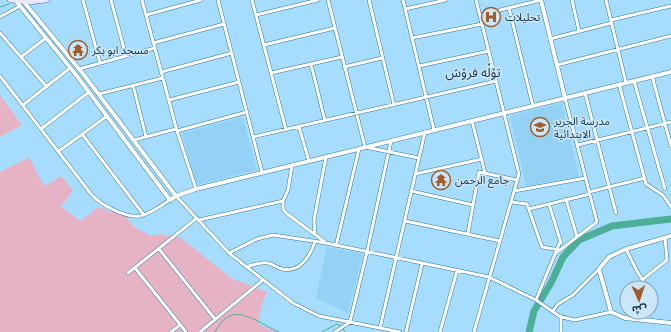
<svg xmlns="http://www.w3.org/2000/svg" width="671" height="332" viewBox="0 0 671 332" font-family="'IBM Plex Sans','Noto Sans Arabic',sans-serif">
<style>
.built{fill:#93d1f5}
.green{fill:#e6b3c5}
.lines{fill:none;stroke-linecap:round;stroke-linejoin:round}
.stream{stroke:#4cb098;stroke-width:1}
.river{stroke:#4cb098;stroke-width:7}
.minor-casing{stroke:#30789e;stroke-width:4}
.tertiary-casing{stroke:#30789e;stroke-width:5}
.secondary-casing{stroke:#30789e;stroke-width:5.5}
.minor{stroke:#fff;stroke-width:3}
.tertiary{stroke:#fff;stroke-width:4}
.secondary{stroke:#ece7fa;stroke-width:4.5}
.labels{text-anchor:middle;stroke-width:3;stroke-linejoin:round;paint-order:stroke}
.poi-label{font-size:11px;fill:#1b3849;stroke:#cbe7f7;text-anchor:start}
.quarter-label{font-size:13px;fill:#1b3849;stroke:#cbe7f7}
</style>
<rect width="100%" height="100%" fill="#a6ddff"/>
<path class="built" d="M562 103 579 177 526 186 510 116Z
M243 117 257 170 195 185 182 133Z
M327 247 363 254 348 313 316 298Z"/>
<path class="green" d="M0 95 22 125 0 137Z
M29 157 44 186 61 176 73 190 61 207 81 221 98 207 126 217 134 227 151 236 160 234 181 238 231 278 267 292 262 304 258 324 277 332H0V172Z"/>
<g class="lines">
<path class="stream" d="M0 7 9 4
M343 329 345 332
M215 332C232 298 255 322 279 332
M322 332 337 324 341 326"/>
<path class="river" d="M529 332 534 311 551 283 563 257 579 240 612 226 671 219"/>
<g class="minor-casing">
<path id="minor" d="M83 0 100 63
M111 0 126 56
M142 0 177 131 196 189
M218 0 262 172
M252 0 286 130
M328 0 365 147 419 158
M369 0 394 105
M403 0 434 130
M572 0 579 31
M606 0 626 83
M509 8 533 106
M405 9 446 0
M146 15 201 0
M256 15 318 0
M480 15 541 0
M0 17 20 6
M611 20 671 6
M0 33 47 87
M412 38 482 24
M550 39 611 23
M153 43 224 24
M264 45 335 28
M21 57 46 38
M311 64 325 121
M557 65 671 36
M419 66 489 51
M344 67 382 58
M79 69 155 48
M161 72 232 53
M271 73 342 57
M0 76 91 194C98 202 105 206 114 210 141 223 147 214 170 200
M652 76 671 146
M634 81 665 189
M619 84 646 184 663 195 671 207
M133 85 146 137
M585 93 616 213
M99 94 163 78
M169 100 239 82
M23 105 70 68
M472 121 485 173
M299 127 309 161
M41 129 89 92
M177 131 247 112
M82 134 144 215
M253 137 496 81
M134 140 176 129
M578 145 671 122
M59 151 107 116
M292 165 288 190 283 201V209L286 213 325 242
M415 174 482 159
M411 191 473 205
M514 191 586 178
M589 192 645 178
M176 196 229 253 293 303 319 316 400 332
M566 199 577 237
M511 202 527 204 542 247 560 250
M549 204 561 243
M529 209 590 194
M199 220 283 201
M405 221 500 241
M468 233 479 172 517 180
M315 235 314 220 326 157
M336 246 359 149
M159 249 215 319
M626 249 637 271 647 288
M229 253 257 239 273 235 326 243 489 277 536 300 559 316 566 318 575 320 611 312
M556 253 597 222 565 98
M246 267C253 265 260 262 268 263 273 264 277 268 282 269 300 273 310 256 315 242
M135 268 186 332
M128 273 197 218
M642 280 667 260 665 238
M536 300 560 242
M553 311 558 304 573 295 599 269
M561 316V332
M380 328 425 132
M171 332 180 325
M200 332 263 280
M335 332 350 322 367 252 391 141
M406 332 422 264
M440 332 457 271
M474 332 519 174 476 0"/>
</g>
<g class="tertiary-casing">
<path id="tertiary" d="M541 0 565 98
M16 1 73 71 170 200 176 196 196 189 671 72
M24 2 84 75 176 196
M671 236 626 249 609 257 599 269 611 312 625 318 671 323"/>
</g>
<g class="secondary-casing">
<path id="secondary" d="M10 0 30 2 47 0"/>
</g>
<use href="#minor" class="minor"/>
<use href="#tertiary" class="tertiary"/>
<use href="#secondary" class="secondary"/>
</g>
<defs>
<g id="hospital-ring" transform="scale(1)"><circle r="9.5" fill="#cbe7f7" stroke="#a05d2b" stroke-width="1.5"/><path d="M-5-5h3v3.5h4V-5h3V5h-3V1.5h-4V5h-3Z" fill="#a05d2b"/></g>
<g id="temple-ring" transform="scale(1)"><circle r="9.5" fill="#cbe7f7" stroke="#a05d2b" stroke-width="1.5"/><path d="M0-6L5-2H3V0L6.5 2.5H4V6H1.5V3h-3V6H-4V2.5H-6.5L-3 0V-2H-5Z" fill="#a05d2b"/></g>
<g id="school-ring" transform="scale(1)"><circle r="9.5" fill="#cbe7f7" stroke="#a05d2b" stroke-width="1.5"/><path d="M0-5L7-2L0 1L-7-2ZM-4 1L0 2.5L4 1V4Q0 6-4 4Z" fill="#a05d2b"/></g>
</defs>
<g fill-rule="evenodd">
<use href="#hospital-ring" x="491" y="17"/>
<use href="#temple-ring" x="78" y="50"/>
<use href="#school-ring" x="540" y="127"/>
<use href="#temple-ring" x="441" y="180"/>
</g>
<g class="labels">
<g class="poi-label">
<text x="505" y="21">تحلیلات</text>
<text x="92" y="54">مسجد ابو بكر</text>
<text x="554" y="125">مدرسة الجرير<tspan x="554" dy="13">الابتدائية</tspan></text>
<text x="455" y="184">جامع الرحمن</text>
</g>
<g class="quarter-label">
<text x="473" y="77">تۆڵە فرۆش</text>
</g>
</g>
<g transform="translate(639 300) rotate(177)"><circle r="19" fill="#cbe7f7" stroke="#85a1b1"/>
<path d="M0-3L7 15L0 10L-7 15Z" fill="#a05d2b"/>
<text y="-6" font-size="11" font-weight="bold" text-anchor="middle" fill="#1b3849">ش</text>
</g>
</svg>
